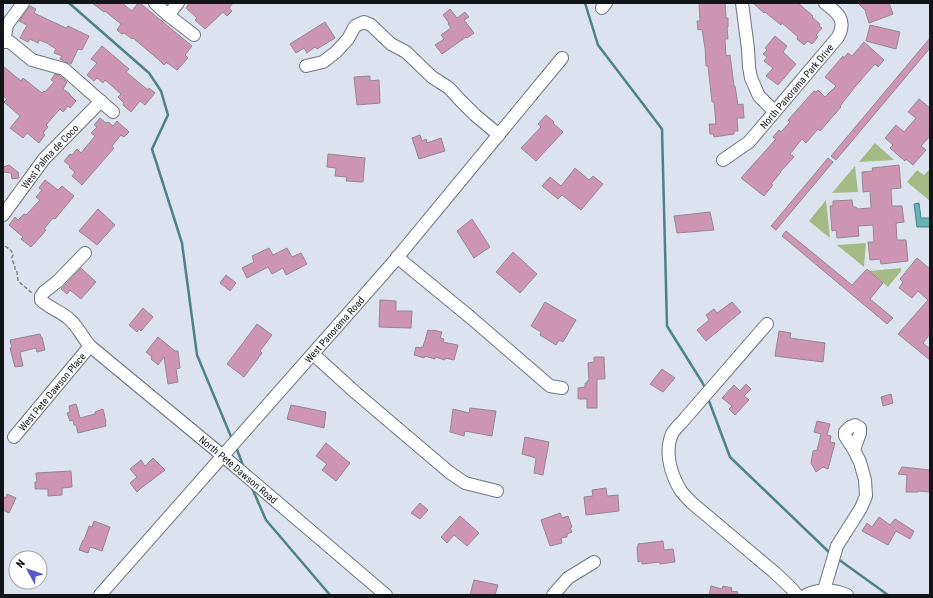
<svg xmlns="http://www.w3.org/2000/svg" width="933" height="598" viewBox="0 0 933 598" font-family="'Roboto Condensed',sans-serif">
<style>
.green{fill:#a4ba85}
.water{fill:#65b2b8;stroke:#4c8388}
.lines{fill:none;stroke-linecap:round;stroke-linejoin:round}
.stream{stroke:#4c8388;stroke-width:2.5}
.building{fill:#cd95b2;stroke:#94888e}
.minor-casing{stroke:#6f757f;stroke-width:14}
.path{stroke:#7f848b;stroke-width:1.5;stroke-dasharray:4 2;stroke-linecap:butt}
.minor{stroke:#fff;stroke-width:12}
.labels{text-anchor:middle;stroke-width:3.5;stroke-linejoin:round;paint-order:stroke}
.street-label{font-size:10px;fill:#121518;stroke:#fff}
</style>
<rect width="100%" height="100%" fill="#dce3ee"/>
<path class="green" d="M875 143 894 160 859 162Z
M855 166 858 192 832 193Z
M930 169V201L907 182 917 170 924 175Z
M826 200 830 238 809 221Z
M866 243 864 267 837 245Z
M901 268V271L888 287 870 271Z"/>
<path class="water" d="M919 203 921 218H930V227H917L914 204Z"/>
<g class="lines">
<path class="stream" d="M69 3 149 73 161 91 168 115 152 149 182 243 197 355 232 439
M585 3 598 45 662 129 667 326 702 382 704 386
M709 401 730 457 831 554
M236 447 244 468
M252 488 266 520 330 595
M838 559 888 595"/>
</g>
<path class="building" d="M92 3H122L132 11 138 3H140L192 46 185 55 188 58 177 70 166 62 164 65 159 60 133 38 132 39 124 33 122 34 117 30 121 24 105 11 104 12Z
M189 3H233L229 8 232 11 227 16 223 12 205 29 195 20 197 18 186 8Z
M699 3H725L726 18H728V27H727L728 39H725L726 56 730 55 734 86H735L738 105 743 104 744 118H737L738 131H734V134L714 137 713 134H710L709 124H716L714 102H712L708 66H706L705 48 702 29 698 30 697 21H700Z
M753 3H798L813 16 812 17 820 24 819 26 822 28 816 35 818 37 812 44 808 41 804 45 797 39 798 37 782 23 781 25 765 12 764 13Z
M858 3H889L893 14 869 23 865 10Z
M30 6 36 9 34 13 66 28 68 26 89 36 82 50 78 49 71 64 60 59 62 56 54 53 56 49 47 43 39 40 38 43 30 39 28 42 20 38 27 25 19 21Z
M450 9 457 18 465 12 469 17 464 20 474 33 467 38 466 37 442 54 435 45 444 39 441 35 451 28 448 24 449 23 443 15Z
M325 22 335 38 317 49 315 47 307 53 304 48 296 53 290 44Z
M870 25 900 32 896 49 866 41Z
M775 36 787 46 783 52 796 64 778 85 766 76 773 68 764 61 767 57 763 54 767 50 765 48Z
M930 38V48L836 160 831 156Z
M864 42 884 60 878 67 875 64 859 82 840 106 841 107 820 131 818 129 806 143 802 139 790 154 794 157 780 172H781L771 184 773 185 764 196 741 178 776 139 773 137 779 130 781 132 790 122 788 120 814 91 816 92 818 90 825 97 836 86 825 77 843 56 844 58 848 53 852 56Z
M102 46 129 69 126 72 148 90 149 88 155 93 145 105 140 101 131 112 123 105 124 103 118 97 121 94 105 80 103 83 97 78 94 81 87 75 97 63 91 59Z
M3 66 21 81 23 78 42 93 44 91 45 92 54 82 51 80 55 74 59 75 67 82 63 89 70 94H69L76 101 70 108 68 106 63 112 60 109 52 118 46 125 48 127 43 133 45 135 39 143 27 133 23 138 10 128 20 116 4 102 7 99 3 96Z
M370 76V81L379 80 380 103 357 105 354 77Z
M919 99 930 108V136L921 146 926 150 913 165 906 159 905 161 890 148 893 145 885 138 896 125 904 132 916 118 908 112Z
M546 115 554 122 553 123 563 132 536 161 521 148 541 127 538 124Z
M100 118 106 123 108 122 113 126 117 121 129 132 124 137 121 135 112 146 114 148 82 185 72 176 75 172 69 167 70 166 64 161 70 154 72 155 77 149 81 153 95 136 91 133 97 127 94 125Z
M420 135 422 141 426 139 427 143 441 138 445 151 419 159 412 138Z
M328 154 365 158 363 182 346 181 347 177 335 176 336 168 327 167Z
M828 158 833 162 776 230 771 226Z
M9 165 19 173H18L19 178 12 179 11 173 3 172V167Z
M899 165 901 188 891 189 892 206H902L904 222 896 223 897 240H906L908 261 881 264 880 259 870 260 868 242H874L873 225 858 226 859 236 837 238 836 230 832 231 830 206H833V201L852 200 853 207H856L857 209 871 208 870 191 863 192 862 172 873 171 872 168Z
M575 168 589 180 593 176 603 184 581 210 562 195 558 199 542 186 550 177 561 186Z
M45 180 58 190 62 186 74 196 55 219 53 218 44 229 46 230 42 235 31 247 21 239 23 237 9 225 15 217 18 220 24 214 26 215 40 200 36 197 42 190 39 188Z
M98 209 115 225 97 245 79 231Z
M710 212 714 230 677 233 674 216Z
M472 219 490 247 474 258 457 231Z
M786 231 852 285 867 269 883 283 870 299 893 318 887 324 782 236Z
M269 248 273 255 287 248 292 257 301 253 307 264 286 275 283 268 272 274 268 267 247 278 242 268 254 262 252 256Z
M513 252 537 274 520 293 496 272Z
M917 258 930 269V334L923 343 930 349V360L898 334 928 300 918 291 912 298 899 288 903 282 900 279Z
M81 268 96 282 81 299 70 290 67 294 61 289Z
M226 275 236 283 230 291 220 283Z
M380 300 396 301V311H412L411 328 379 327Z
M545 302 576 320 563 342 559 340 556 345 540 335 541 332 531 326Z
M732 302 741 312 706 341 697 330 709 320 706 315 714 309 717 313Z
M143 308 153 317 141 331 139 329 137 332 129 325Z
M257 324 272 335 260 351 262 353 244 377 227 364Z
M428 330 432 331 433 330 442 332 440 338 444 339 443 342 458 345 454 360 445 358V360L435 357V359L425 356 424 358 414 355 416 347 421 348V347H423Z
M779 331 791 333 790 338 825 343 823 362 775 356Z
M40 334 41 337H42L45 350 37 352 36 348 20 352 23 366 15 367 10 348H12L10 340Z
M158 337 175 351H178L180 368 176 369 178 382 168 384 164 357 158 365 151 359 152 357 146 352Z
M594 357H604L605 379H597V408H587V399H578V388L585 387V383H587V381H589L588 363 594 362Z
M662 369 675 378 663 392 650 384Z
M746 384 751 389 744 396 749 400 735 415 729 409 732 406 722 398 734 385 740 391Z
M891 394 893 403 883 406 881 397Z
M76 404 80 418 95 414V412L103 409 106 422H105L106 426 78 433 76 425H74L73 420 70 421 67 413 70 412 69 406Z
M291 405 326 412 324 428 287 419Z
M470 408 496 411 492 436 465 431 464 436 450 432 453 409 469 413Z
M817 421 830 424 827 435 831 436 830 442 835 443 828 469 823 467 816 472 811 463 813 451 817 450 821 434 814 432Z
M525 437 549 442 543 475 534 473 536 458 522 454Z
M326 443 350 463 336 481 322 470 327 464 316 456Z
M153 458 165 470 140 489 137 492 130 483 137 477 130 469 141 460 145 466Z
M902 467 930 470V492L918 491V492H906L907 475 898 474Z
M71 471 72 487 62 488V495L48 496V489H35V482H37L36 473Z
M606 488 607 496 618 495 619 511 586 515 584 497 593 496 592 490Z
M7 494 16 498 9 513 3 510V496L6 498Z
M420 503 428 510 420 519 411 513Z
M560 513 562 518 568 516 572 527 570 528 572 532 567 534V537L561 538 562 543 550 546 541 520Z
M460 516 479 533 467 546 454 535 447 543 441 537Z
M879 517 890 525 895 519 914 531 910 539 896 531 888 545 862 531 867 523 872 527Z
M94 521 110 527 102 551 90 547 88 553 79 550 83 540H84L89 526 92 527Z
M663 541 664 550 673 549 675 562 660 564V562L642 564V561L638 562 637 547H638V544Z
M474 580 498 585 495 595H470Z
M711 586 722 589 723 586 732 588 731 591 738 592 737 595H709Z"/>
<g class="lines">
<g class="minor-casing">
<g id="minor">
<path d="M155 3 168 15 194 35"/>
<path d="M742 3 748 49 749 67 751 78 759 96 774 111"/>
<path d="M602 8 606 3"/>
<path d="M168 15 178 3"/>
<path d="M3 42H10L32 60 64 69 113 112"/>
<path d="M4 42 7 25 23 3"/>
<path d="M306 66 323 62 336 52 348 39 355 26 364 22 371 25 391 44 406 52 432 77 449 88 460 100 475 115 499 135"/>
<path id="s1" d="M723 160 749 142 838 37C847 20 838 13 825 3"/>
<path id="s2" d="M3 215 44 159 101 101"/>
<path id="s3" d="M85 253 58 281 44 292 41 296V300C49 308 60 311 68 318 78 326 82 337 90 346L223 456 386 595"/>
<path d="M397 257 470 317 550 386 562 388"/>
<path d="M767 324 682 422C679 425 674 430 672 434 664 452 671 475 681 491 684 495 688 499 692 503L774 572 790 587 797 595"/>
<path d="M313 354 356 393 449 472 465 483 497 491"/>
<path id="s4" d="M14 437 90 346"/>
<path d="M824 590 837 546 861 508 866 496 865 480 860 462 854 450 845 436V432L850 427 855 425 860 428V433L854 450"/>
<path id="s5" d="M100 595 391 265 562 58"/>
<path d="M553 595 568 578 594 562"/>
<path d="M806 595C818 589 834 589 847 595"/>
</g>
</g>
<path class="path" d="M5 246C9 249 12 250 13 255L12 257C12 262 16 266 15 270L17 272 18 281 32 293"/>
<use href="#minor" class="minor"/>
</g>
<g class="labels">
<g class="street-label">
<text dy="4" stroke="none"><textPath href="#s1" startOffset="105">North Panorama Park Drive</textPath></text>
<text dy="4" stroke="none"><textPath href="#s2" startOffset="75">West Palma de Coco</textPath></text>
<text dy="4" stroke="none"><textPath href="#s5" startOffset="354">West Panorama Road</textPath></text>
<text dy="4" stroke="none"><textPath href="#s4" startOffset="59">West Pete Dawson Place</textPath></text>
<text dy="4" stroke="none"><textPath href="#s3" startOffset="327">North Pete Dawson Road</textPath></text>
</g>
</g>
<rect width="933" height="598" fill="none" stroke="#121518" stroke-width="8"/>
<g transform="translate(28 570) rotate(310)"><circle r="19" fill="#ffffff" stroke="#a0a1a3"/>
<path d="M0-3L7 15L0 10L-7 15Z" fill="#5a57cf"/>
<text y="-6" font-size="11" font-weight="bold" text-anchor="middle" fill="#121518">N</text>
</g>
</svg>
